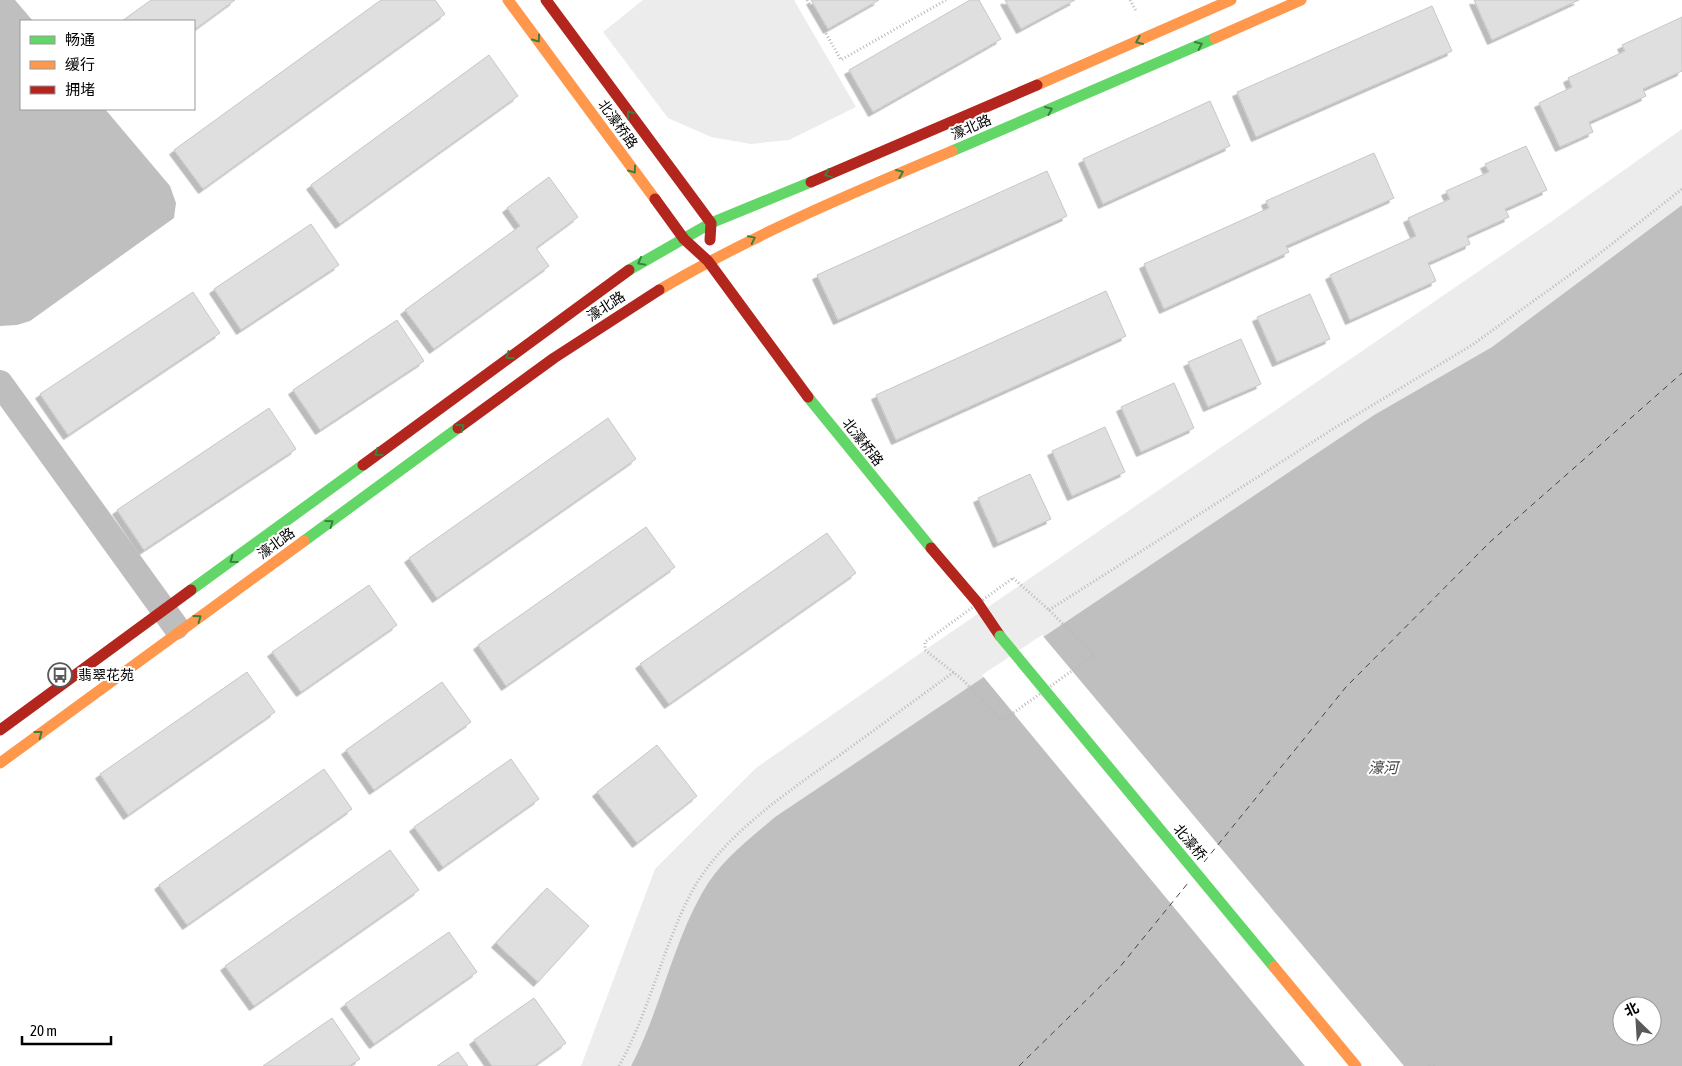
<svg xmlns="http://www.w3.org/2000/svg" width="1682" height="1066" viewBox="0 0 1682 1066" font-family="'Asap Condensed','Noto Sans SC',sans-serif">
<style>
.green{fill:#ececec}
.water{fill:#bfbfbf;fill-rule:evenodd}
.pier{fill:#fff}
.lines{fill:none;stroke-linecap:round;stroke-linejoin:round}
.ferry{stroke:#444;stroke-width:1;stroke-dasharray:6 5;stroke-linecap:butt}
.building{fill:#dfdfdf;stroke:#c7c7c7;filter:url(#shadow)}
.path{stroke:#b9b9b9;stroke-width:3;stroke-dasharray:1 2.5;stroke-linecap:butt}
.street{stroke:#bebebe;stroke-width:26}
.fast{stroke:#63d668;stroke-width:11}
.slow{stroke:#ff974d;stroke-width:11}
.jam{stroke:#b3261e;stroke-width:11}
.fast-bridge{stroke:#63d668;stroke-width:11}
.slow-bridge{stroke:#ff974d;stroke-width:11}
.oneway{stroke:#3b803e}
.labels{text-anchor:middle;stroke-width:4;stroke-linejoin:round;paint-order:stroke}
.street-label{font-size:14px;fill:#000;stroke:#fff}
.poi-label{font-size:14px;fill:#000;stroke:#fff;text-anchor:start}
.water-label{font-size:15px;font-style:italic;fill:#444;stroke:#fff}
</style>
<defs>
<filter id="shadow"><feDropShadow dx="-4.5" dy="4.5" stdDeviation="0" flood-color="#0004"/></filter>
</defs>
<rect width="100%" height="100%" fill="#fff"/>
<path class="green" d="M643 0H794L856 107 789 140 751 144 711 137 668 118 603 32Z
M1682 129V205L1492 347 1374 415 775 817C748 840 719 862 702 893 671 948 660 1011 631 1066H581L655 869 756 768 925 650 1555 219Z"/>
<path class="water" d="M0 0H15L33 21H21V109H105L170 186 176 203 174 218 30 321 17 325 0 326Z
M1682 205V1066H631C660 1011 671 948 702 893 719 862 748 840 775 817L1374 415 1492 347ZM1622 1006H1652V1036H1622Z"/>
<path class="pier" d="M1042 635 1404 1066H1305L982 675Z"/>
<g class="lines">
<path class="ferry" d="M1204 862 1346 687 1490 542 1682 373
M1019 1066 1119 968 1188 883"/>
</g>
<path class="building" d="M151 0H235L194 30V21H122Z
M381 0H435L445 14 203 189 174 150Z
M811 0H879L828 29Z
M970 0H979L1001 39 873 112 849 70Z
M1005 0H1075L1021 29Z
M1474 0H1579L1492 40Z
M1432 6 1452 51 1256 137 1237 92Z
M1682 17V71L1643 89 1646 96 1589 122 1593 132 1560 147 1539 103 1572 87 1568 78 1625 51 1622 45Z
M489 55 518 96 340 224 311 185Z
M1210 101 1230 146 1103 204 1083 159Z
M1526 146 1547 190 1505 209 1509 217 1467 236 1470 244 1428 263 1436 281 1350 320 1330 275 1416 236 1408 218 1450 199 1446 191 1489 172 1485 164Z
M1374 153 1394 198 1286 246 1289 252 1164 309 1144 264 1269 208 1266 201Z
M1047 171 1067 216 838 320 817 275Z
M549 177 578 217 536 248 549 266 434 349 405 310 520 226 507 208Z
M311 224 339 265 241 330 214 289Z
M1106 291 1126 336 896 440 876 395Z
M193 292 220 333 68 435 40 394Z
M1310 294 1330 339 1277 362 1257 317Z
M397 320 424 361 320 430 293 390Z
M1241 339 1261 384 1208 407 1188 362Z
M1174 383 1194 428 1141 452 1121 407Z
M269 408 296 449 144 550 117 510Z
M608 418 636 459 437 598 409 558Z
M1105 427 1125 472 1072 496 1052 451Z
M1030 474 1051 519 998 543 978 498Z
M646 527 675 567 506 686 478 645Z
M827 533 856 573 669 704 640 664Z
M369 585 397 625 301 692 272 652Z
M247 672 275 712 128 815 100 774Z
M442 682 471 722 374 790 346 750Z
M657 745 697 796 637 843 597 792Z
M511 759 539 799 443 867 414 827Z
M324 769 352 809 187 925 159 885Z
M390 850 419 890 254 1006 225 966Z
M547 888 589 926 538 982 496 943Z
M449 932 477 972 374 1044 345 1004Z
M534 998 566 1043 534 1066H492L474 1040Z
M332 1018 360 1059 349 1066H263Z
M458 1052 468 1066H437Z"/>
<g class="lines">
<path class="path" d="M807 0 841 60 946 0
M1130 0 1136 11
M1013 578 1049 610 1094 655 1002 721 963 680 925 650V642Z
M1049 610 1333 429 1472 345 1599 254 1682 189
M619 1066C649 1012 662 950 690 895 720 837 785 794 837 757 876 729 915 700 954 672
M1429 1066 1432 1063 1434 1066"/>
<path class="street" d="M0 383 176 627"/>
<path class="fast" d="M952 151 1215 38
M629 270 711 223 811 182
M808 397 931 548
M304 541 458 428
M191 590 363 465"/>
<path class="slow" d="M508 0 655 199
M1215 38 1301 0
M1037 85 1231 0
M659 290C752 235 852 193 952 151
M0 763 304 541"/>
<path class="jam" d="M546 0 711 223 710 240
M811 182 1037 85
M655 199 684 239 708 261 808 397
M458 428 554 358 659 290
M363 465 629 270
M931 548 977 602 1000 636
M0 730 191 590"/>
<path class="fast-bridge" d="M1000 636 1274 967"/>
<path class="slow-bridge" d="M1274 967 1356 1066"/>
</g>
<defs><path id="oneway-chevron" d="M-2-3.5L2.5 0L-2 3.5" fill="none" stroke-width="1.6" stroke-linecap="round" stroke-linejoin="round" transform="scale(1.25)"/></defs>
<g class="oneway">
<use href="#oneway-chevron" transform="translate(537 39) rotate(54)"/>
<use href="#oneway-chevron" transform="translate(1139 41) rotate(157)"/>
<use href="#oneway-chevron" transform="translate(1199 45) rotate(-24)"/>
<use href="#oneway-chevron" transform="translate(1049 110) rotate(-23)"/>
<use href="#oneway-chevron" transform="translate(630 114) rotate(-127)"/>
<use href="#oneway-chevron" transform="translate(633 170) rotate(54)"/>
<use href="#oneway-chevron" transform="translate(900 173) rotate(-23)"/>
<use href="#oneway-chevron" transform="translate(828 174) rotate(158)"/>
<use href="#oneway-chevron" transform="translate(752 239) rotate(-26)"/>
<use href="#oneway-chevron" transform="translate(641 262) rotate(151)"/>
<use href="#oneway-chevron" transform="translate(509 356) rotate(144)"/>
<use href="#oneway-chevron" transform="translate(461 427) rotate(-36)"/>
<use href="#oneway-chevron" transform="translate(378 453) rotate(144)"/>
<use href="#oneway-chevron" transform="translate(330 523) rotate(-36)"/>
<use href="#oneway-chevron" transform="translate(233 560) rotate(144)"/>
<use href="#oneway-chevron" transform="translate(198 618) rotate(-36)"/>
<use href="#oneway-chevron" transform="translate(39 734) rotate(-37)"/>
</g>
<defs>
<g id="bus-ring" transform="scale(1.25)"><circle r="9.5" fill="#fff" stroke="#595959" stroke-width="1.5"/><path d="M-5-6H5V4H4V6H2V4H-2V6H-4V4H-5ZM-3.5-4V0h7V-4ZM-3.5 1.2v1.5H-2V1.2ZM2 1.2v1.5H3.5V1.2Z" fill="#595959"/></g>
</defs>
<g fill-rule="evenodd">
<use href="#bus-ring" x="60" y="675"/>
</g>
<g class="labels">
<g class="street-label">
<text transform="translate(618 124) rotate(54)" y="5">北濠桥路</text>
<text transform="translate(971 127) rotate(-23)" y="5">濠北路</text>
<text transform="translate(606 306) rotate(-33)" y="5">濠北路</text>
<text transform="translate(863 442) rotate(52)" y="5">北濠桥路</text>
<text transform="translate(276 543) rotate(-36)" y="5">濠北路</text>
<text transform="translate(1190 842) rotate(50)" y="5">北濠桥</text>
</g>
<g class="poi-label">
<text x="78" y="680">翡翠花苑</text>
</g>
<g class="water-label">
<text x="1383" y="773">濠河</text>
</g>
</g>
<rect x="20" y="20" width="175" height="90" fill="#ffffff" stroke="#999999"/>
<rect x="30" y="36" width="25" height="8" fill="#63d668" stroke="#999999"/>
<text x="65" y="45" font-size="15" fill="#000000">畅通</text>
<rect x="30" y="61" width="25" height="8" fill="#ff974d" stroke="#999999"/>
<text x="65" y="70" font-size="15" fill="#000000">缓行</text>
<rect x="30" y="86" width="25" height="8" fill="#b3261e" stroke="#999999"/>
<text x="65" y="95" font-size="15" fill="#000000">拥堵</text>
<g transform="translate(1637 1021) rotate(335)"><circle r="24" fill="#ffffff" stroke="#999999"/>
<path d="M0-4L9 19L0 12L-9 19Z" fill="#595959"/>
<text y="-8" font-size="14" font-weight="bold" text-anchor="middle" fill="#000000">北</text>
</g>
<path d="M22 1036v8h89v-8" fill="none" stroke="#000000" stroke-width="2.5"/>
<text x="30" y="1036" font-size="15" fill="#000000" stroke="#ffffff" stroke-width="4" paint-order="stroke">20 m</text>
</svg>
